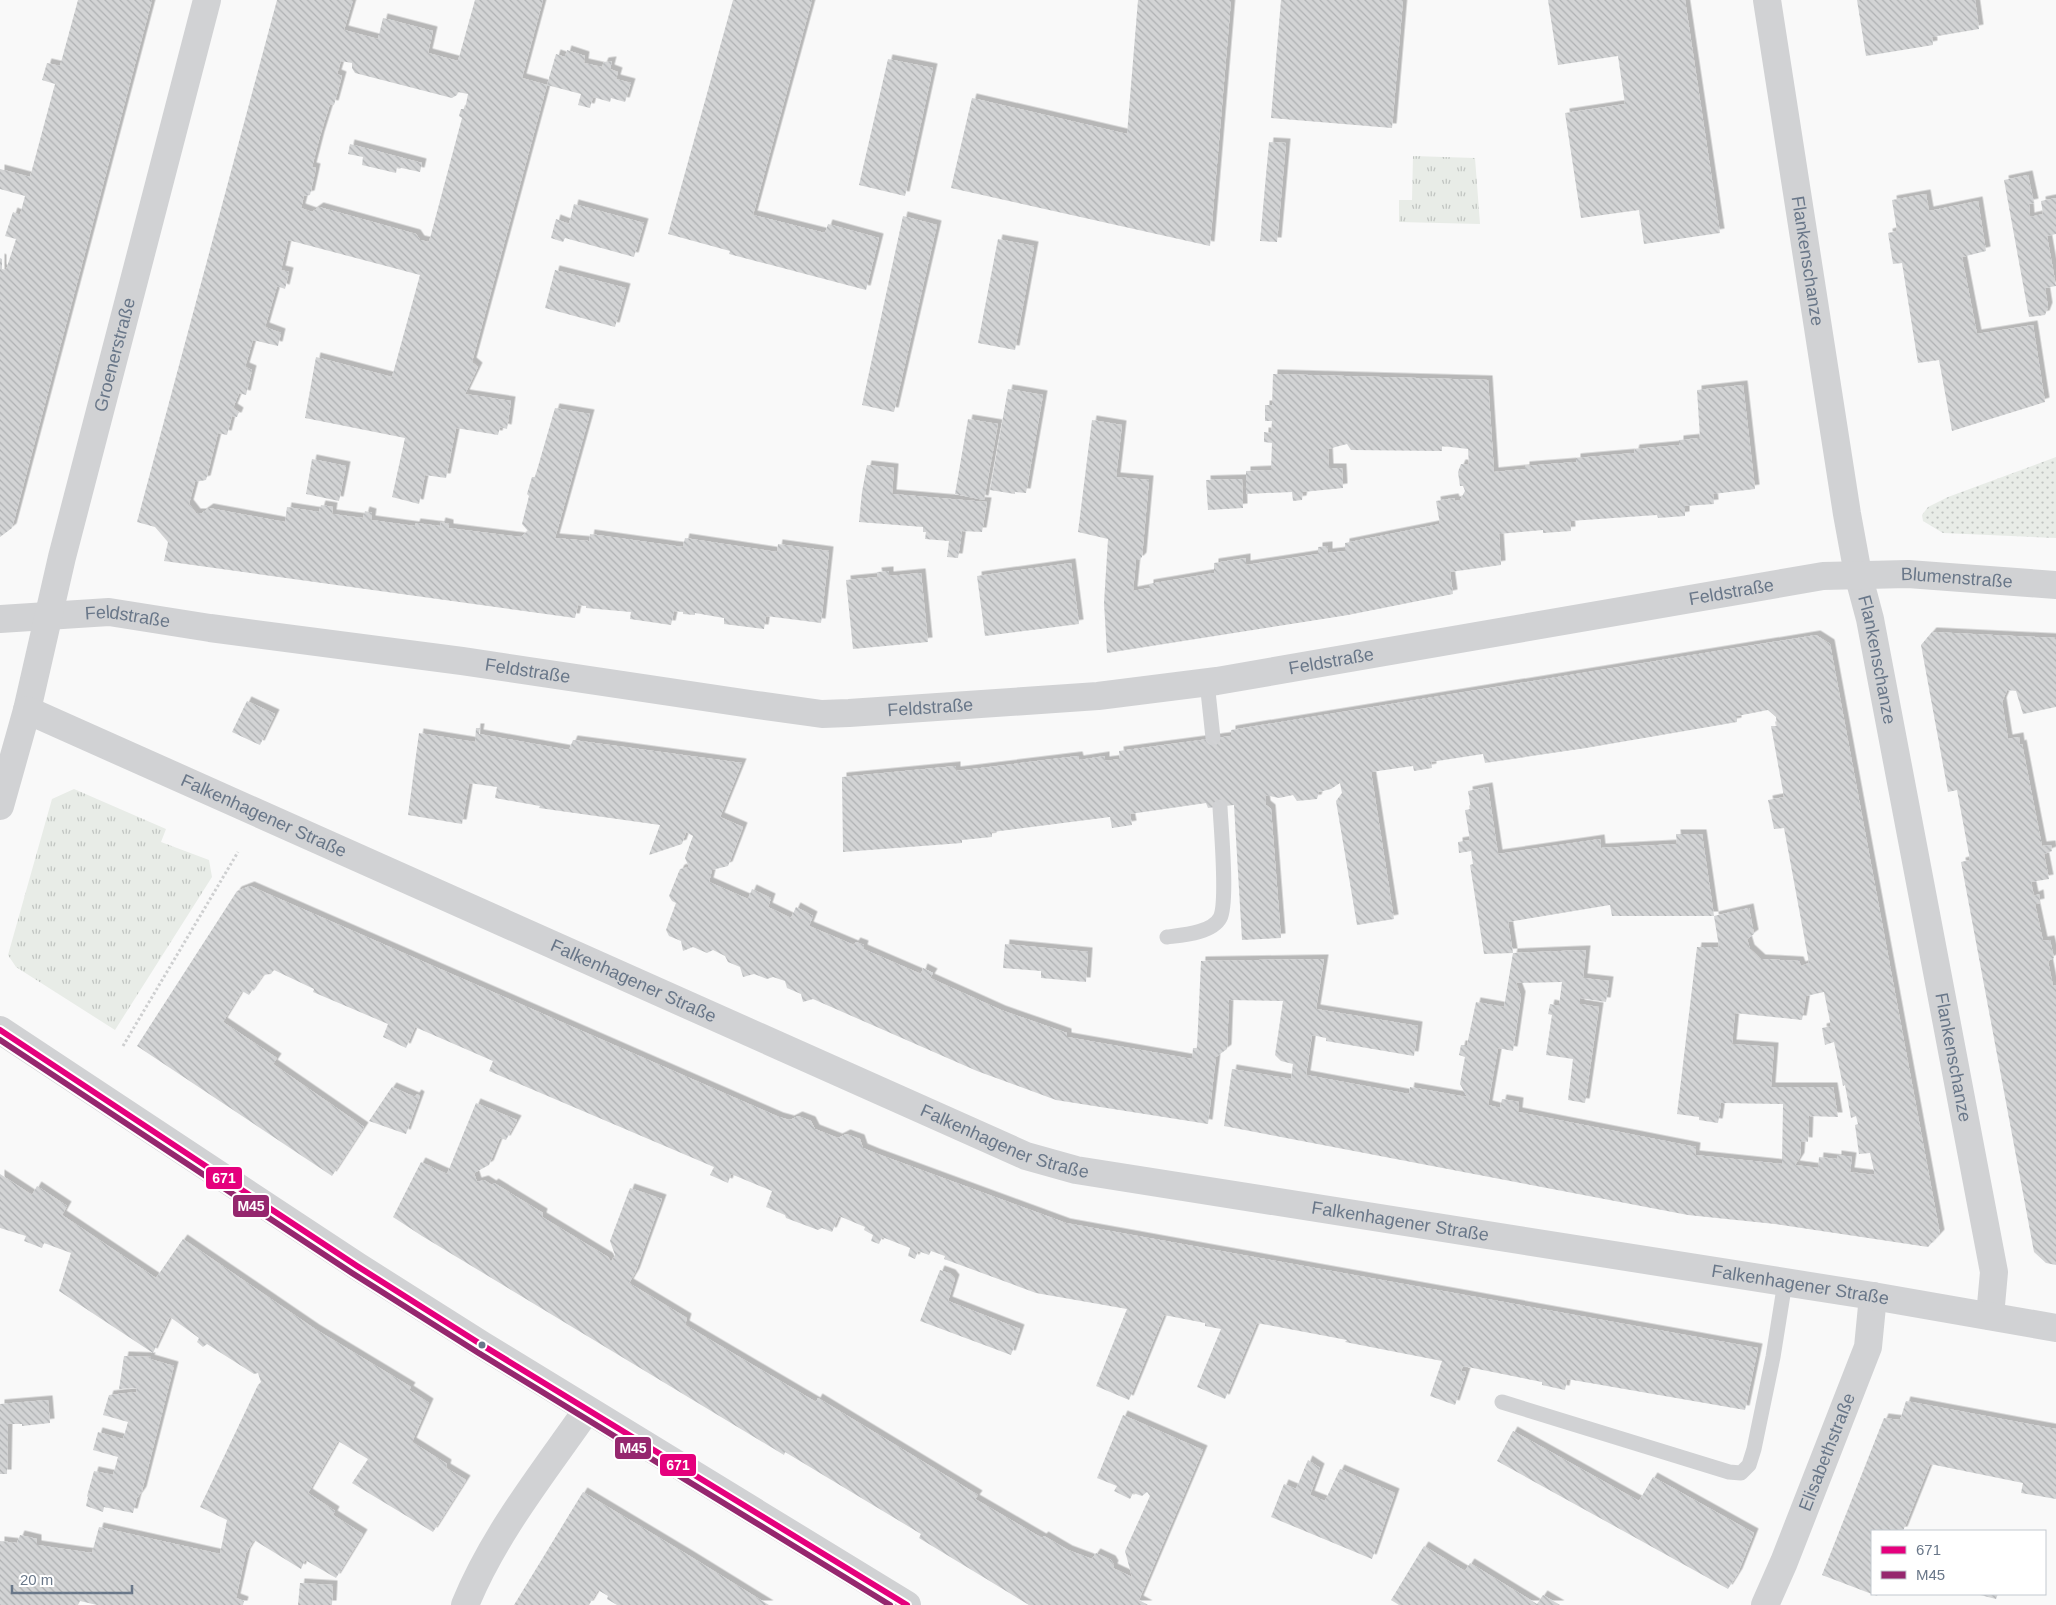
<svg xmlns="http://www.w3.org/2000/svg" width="2056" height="1605" viewBox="0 0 2056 1605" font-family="Helvetica,sans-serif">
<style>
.grass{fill:url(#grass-dots)}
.park{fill:url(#park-tufts)}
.building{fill:url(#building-back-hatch);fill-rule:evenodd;filter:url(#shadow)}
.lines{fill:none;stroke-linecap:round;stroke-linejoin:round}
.path{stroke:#cecfd0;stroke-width:3;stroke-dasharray:2.5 2.5;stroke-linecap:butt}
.service{stroke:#d1d2d4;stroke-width:15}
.minor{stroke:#d1d2d4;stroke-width:28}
.tertiary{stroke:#d1d2d4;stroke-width:28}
.bus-1-casing{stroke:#fff;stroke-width:10}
.bus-2-casing{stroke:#fff;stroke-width:10}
.bus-1{stroke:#e5007d;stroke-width:6}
.bus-2{stroke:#95276e;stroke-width:6}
.bus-dot{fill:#697789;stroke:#fff;stroke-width:2}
.labels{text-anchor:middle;stroke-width:5;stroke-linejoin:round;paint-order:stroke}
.street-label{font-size:18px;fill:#697789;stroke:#fff}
.line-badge{stroke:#fff;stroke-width:2}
.badge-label{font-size:14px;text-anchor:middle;font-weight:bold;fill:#fff}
</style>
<defs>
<pattern id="grass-dots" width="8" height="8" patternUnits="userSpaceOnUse" patternTransform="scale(1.25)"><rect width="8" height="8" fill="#e8ece7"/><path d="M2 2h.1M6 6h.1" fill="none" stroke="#c0c4c1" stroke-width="1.8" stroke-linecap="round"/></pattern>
<pattern id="park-tufts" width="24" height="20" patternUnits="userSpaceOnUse" patternTransform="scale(1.25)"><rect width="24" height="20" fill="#e8ece7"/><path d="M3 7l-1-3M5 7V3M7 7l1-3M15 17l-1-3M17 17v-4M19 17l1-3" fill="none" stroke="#c0c4c1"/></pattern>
<pattern id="building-back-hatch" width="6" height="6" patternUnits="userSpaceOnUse" patternTransform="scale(1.25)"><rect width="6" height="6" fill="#d3d4d5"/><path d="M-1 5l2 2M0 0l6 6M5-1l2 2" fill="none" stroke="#afb1b3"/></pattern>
<filter id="shadow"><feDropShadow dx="4.5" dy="-4.5" stdDeviation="0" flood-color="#0004"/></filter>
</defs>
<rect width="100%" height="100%" fill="#f9f9f9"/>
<path class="grass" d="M2056 457V538L1943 533 1923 521 1922 515 1928 507 1948 497Z"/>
<path class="park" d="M1413 156 1475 158 1480 224 1399 222V200H1412Z
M74 789 166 829 161 842 209 860 212 877 115 1030 16 967 8 955 52 799Z"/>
<path class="building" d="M78 0H152L12 528 0 537V258L2 259V269L6 270 16 239 5 236 13 212 20 215 25 196 0 189V169L30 177 55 84 42 80 47 63 60 66Z
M277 0H353L344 30 378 39 383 18 433 31 428 53 458 61 475 0H543L522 78 547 85 556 54 565 57 567 50 585 56 584 63 602 67 604 62 612 61 610 69 618 72 616 79 631 83 625 102 611 98 610 102 593 97 590 108 578 105 581 94 547 85 472 362 478 367 465 394 511 401 507 429 500 427 498 435 456 428 446 478 425 475 419 504 392 497 405 438 305 418 316 357 392 377 420 275 288 240 281 270 289 272 285 289 277 286 265 327 281 333 278 346 253 340 245 367 252 370 246 395 239 393 233 408 239 412 237 417 232 416 227 435 218 433 206 480 195 482 189 504 196 513H202L209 508 285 522 287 507 319 512 321 505 333 507 332 514 363 518 365 511 372 513 371 520 415 526 416 523 440 526 441 522 449 524V528L521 537 528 531 522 524 529 496 527 494 532 477H535L555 408 590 414 555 538 589 541 590 534 683 547 685 538 777 552 778 544 829 551 821 623 766 616 764 629 724 624V618L695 613V615L683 614V612L674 611 671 625 630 619 631 612 586 608V606L578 605 575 618 164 561 168 542 155 527 137 522ZM341 61 352 63V68L355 73 452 98 457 95 458 92 468 94 465 109H461L459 116 462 118 429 242 420 240 416 234 319 207 312 212 301 208 304 196 310 195 316 168 312 167 320 136 330 104 334 105 342 76 337 74Z
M733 0H812L753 215 825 233 828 224 879 238 866 290 729 254 730 251 668 234Z
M1138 0H1231L1210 246 951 188 972 98 1127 134Z
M1281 0H1403L1392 128 1271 118Z
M1548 0H1685L1720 233 1644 244 1639 210 1581 218 1565 113 1625 104 1618 56 1558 65Z
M1857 0H1975L1979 29 1932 37 1933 45 1866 56Z
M888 59 933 68 905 196 859 185Z
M1269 142 1286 143 1277 242 1260 241Z
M350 144 422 163 420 172 397 167 396 173 362 165 363 157 348 154Z
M2028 175 2034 203 2029 204 2030 217 2043 214 2041 201 2056 198V234L2047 236 2056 286 2045 288 2048 307 2045 315 2029 317 2004 180Z
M1926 194 1929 211 1978 201 1986 251 1962 257 1977 334 2033 325 2045 402 1952 431 1939 360 1918 363 1902 263 1893 264 1888 233 1897 231 1892 200Z
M574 204 644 223 634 257 565 238 563 242 551 238 556 219 569 224Z
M903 216 937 225 894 412 862 405Z
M998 239 1034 246 1015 350 978 343Z
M555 270 626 288 615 327 545 308Z
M1273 374 1488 380 1494 472 1525 469V466L1576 462V458L1634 453 1635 449 1679 445V440L1700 438 1697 390 1743 385 1755 489 1713 494 1714 504 1685 506V516L1658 518 1657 515 1570 521 1571 531 1543 533V530L1499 534 1501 565 1450 572 1453 594 1348 615 1107 653 1104 603 1108 539 1078 532 1092 420 1122 425 1116 477 1149 480 1142 557 1139 560H1136L1133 591 1149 588V584L1214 573V563L1246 558V565L1318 554V547L1328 546V553L1345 551V543L1440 524 1436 501 1454 498 1455 501 1460 500 1465 491 1463 486H1460L1458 472 1461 464 1469 465 1468 449 1442 446V451L1351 450 1347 444 1328 449 1329 468H1342L1343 488 1303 492 1302 500 1293 501 1292 492 1246 494V471L1271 470 1272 443 1264 442V432L1271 433 1272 421H1265V405H1272Z
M1008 389 1043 395 1026 493 1015 492V494L990 490Z
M968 419 998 424 984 500 955 494Z
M312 459 346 466 339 501 306 494Z
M867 465 894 468 892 494 987 502 982 532 962 531 958 558 947 557 949 541 925 539 926 532H923V527L859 522 862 492Z
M1242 479 1243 508 1208 510 1206 480Z
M1071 563 1079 624 985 636 977 576Z
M889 571V576L921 573 928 642 853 649 846 580 878 577 877 572Z
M1932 632 2056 638V707L2023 714 2016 691 2007 690 2002 702 2008 739 2019 737 2020 745 2022 744 2042 846 2051 845 2052 851 2044 854 2049 879 2031 882 2034 896 2039 894 2040 903 2035 904 2043 941 2050 940 2054 958 2048 961 2053 986 2056 985V1265L2046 1263 2034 1252 1961 862 1970 860 1957 790 1948 792 1921 645Z
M1816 635 1830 644 1940 1234 1928 1247 1775 1224 1688 1215 1224 1126 1232 1069 1291 1079 1293 1064 1281 1061 1275 1055 1283 1001 1229 1000 1227 1049 1216 1057 1208 1124 1056 1100 977 1071 813 999 803 1002 801 994 787 988 785 981 773 977 767 979 754 974 743 977 740 967 728 962 725 956 713 950 707 953 693 947 683 951 681 941 669 936 666 930 676 903 672 901 669 896 680 869 689 867 685 858 693 836 686 832 682 844 649 855 660 825 539 808 540 806 495 798 497 787 469 783 462 824 408 815 419 733 475 742 476 728H480L479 734 569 750 573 740 742 763 720 817 743 827 728 866 712 870 709 882 748 899 752 889 771 898 768 907 791 918 796 907 813 916 809 926 854 945 856 942 864 945 863 949 921 974 923 968 933 973 930 978 1001 1010 1067 1033V1037L1192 1059 1193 1048H1197L1201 961 1324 959 1316 1009 1418 1026 1414 1056 1326 1041V1038L1312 1035 1306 1075 1409 1094 1410 1087 1467 1097 1460 1084 1465 1057 1459 1055 1461 1045H1467L1476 1002 1504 1007 1513 953 1484 954 1470 865 1473 864 1471 851 1459 853 1458 842 1470 840 1465 810 1471 809 1468 791 1488 787 1498 854 1600 839 1601 848 1677 844 1676 834H1702L1714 916H1612L1610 905 1508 922 1513 953 1586 950 1583 978 1609 981 1606 1002 1580 998V1004L1599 1007 1585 1103 1568 1100 1573 1059 1546 1055 1552 1015 1548 1014 1550 1004 1559 1006 1562 982 1516 983 1521 996 1513 1051 1498 1048 1488 1105 1500 1108 1502 1099 1519 1102 1518 1112 1696 1147 1695 1155 1782 1164 1783 1104 1721 1103 1718 1123 1699 1120V1117L1677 1114 1697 947H1719L1714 916 1749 908 1754 934 1747 939 1750 949 1761 959 1799 961 1801 966 1809 963 1784 828 1774 829 1768 800 1784 797 1771 726H1777L1776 717 1768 710 1737 716V722L1586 748 1485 763 1483 754 1431 762 1432 768 1414 771 1413 766 1371 772 1394 919 1357 925 1336 801 1342 793 1340 783 1331 789 1319 792 1317 799 1297 801 1293 795 1279 798 1265 795 1266 805 1271 809 1281 938 1242 940 1234 805 1208 808 1206 803 1130 814 1132 825 1112 828 1110 817 992 832V837L962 840V843L843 852 842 777 956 766V771L1078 756 1079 760 1105 756V761L1120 759 1119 751 1231 736V730ZM1824 992 1831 1026 1822 1028 1825 1045 1834 1042 1843 1086 1845 1085 1851 1118 1856 1116 1858 1124 1855 1125 1859 1154 1870 1153 1875 1175 1850 1172 1852 1157 1837 1155V1159L1819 1157 1818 1168 1795 1165 1800 1157 1801 1141 1808 1142 1809 1116 1838 1117 1833 1087H1771L1774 1047 1732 1044 1735 1013 1802 1020 1806 996Z
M247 701 275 714 260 745 232 732Z
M250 886 779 1117 790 1120 798 1116 811 1121 815 1129 838 1138 846 1134 860 1139 863 1148 875 1153 1066 1223 1758 1348 1745 1410 1567 1379 1565 1390 1542 1385V1382L1463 1366 1461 1371 1466 1372 1455 1405 1430 1396 1442 1361 1345 1342 1347 1340 1257 1323 1225 1399 1197 1387 1221 1329 1205 1326V1323L1164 1315 1129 1400 1096 1386 1127 1309 1036 1293 944 1259 945 1256 931 1251 929 1255 918 1251 915 1259 908 1256 910 1248 882 1237 879 1244 871 1241 873 1235 864 1230 865 1227 839 1216 832 1232 822 1228 818 1230 786 1218 785 1215 766 1207 772 1191 731 1174 728 1183 710 1175 714 1167 489 1071 493 1061 415 1027 406 1048 383 1037 388 1024 313 992 314 989 274 970 271 974 263 975 249 995 242 991 223 1022 277 1058 273 1064 364 1127 332 1176 137 1046 237 891Z
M1005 944 1088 952 1086 982 1041 978V971L1003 968Z
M392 1087 415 1097 417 1094 420 1096 406 1134 369 1121Z
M476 1103 517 1120 506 1140 500 1138 489 1165 474 1173 477 1182 484 1180 492 1185 494 1183 543 1213 542 1217 608 1257 611 1262 615 1255 610 1241 630 1188 662 1199 635 1273 629 1283 687 1318 685 1325 816 1402 818 1398 978 1495 975 1499 1042 1538 1044 1536 1068 1550 1092 1559 1096 1553 1111 1560 1114 1565 1113 1568 1132 1577 1125 1551 1150 1496 1147 1492 1142 1496 1133 1493 1130 1499 1114 1491 1117 1486 1097 1478 1123 1415 1203 1450 1139 1600 1148 1605H1029L919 1538 921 1534 785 1452 784 1455 422 1236 393 1217 421 1162 447 1174Z
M0 1174 32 1195 37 1186 67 1206 62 1215 156 1278 183 1239 315 1329 411 1387 409 1390 429 1403 412 1442 447 1464 446 1468 466 1480 433 1532 352 1483 368 1459 338 1441 308 1493 335 1511 333 1515 363 1534 336 1578 305 1560 301 1569 254 1540 246 1553 236 1598 244 1601 243 1605H97L80 1601 78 1605H0V1541L17 1543 20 1535 37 1539V1545L92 1553 99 1527 220 1554 227 1520 200 1507 258 1385 261 1382 258 1373 254 1374 207 1344 203 1347 197 1342 199 1338 170 1317 153 1353 59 1291 71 1253 44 1243 42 1248 24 1241 26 1236 0 1228Z
M940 1270 951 1274 955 1279 948 1301 1020 1329 1011 1355 920 1321Z
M124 1356 151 1357 150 1359 174 1366 142 1491 137 1498 133 1513 104 1507 103 1512 86 1506 88 1497 87 1496 94 1471 113 1475 118 1457 93 1450 98 1432 123 1439 128 1422 103 1415 109 1395 136 1392 137 1388 119 1389Z
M48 1400 50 1423 22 1426V1424H8L7 1474H0V1404Z
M1906 1401 2056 1429V1499L2021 1493 2023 1483 1930 1464 1903 1531H1872V1594H1878L1877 1596 1822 1575 1884 1418 1900 1420Z
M1513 1431 1639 1501 1653 1477 1754 1533 1738 1573 1728 1589 1497 1461Z
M1308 1460 1320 1468 1310 1495 1325 1501 1340 1469 1395 1493 1372 1559 1271 1517 1284 1484 1296 1489Z
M583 1492 688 1555 769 1605H617L607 1599 608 1596 598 1590 589 1605H514Z
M1424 1546 1465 1571 1470 1563 1537 1604 1543 1595 1560 1605H1399L1391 1600Z
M300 1583 333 1585 332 1605H298Z
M1976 1594H1998L1996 1599Z"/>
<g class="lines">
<path class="path" d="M123 1046 238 852"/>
<path class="service" d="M1207 682 1213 738
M1167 937C1182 935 1212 933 1220 918 1228 903 1221 828 1220 807
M1502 1402 1729 1472 1741 1473 1749 1465 1754 1449 1773 1357 1785 1282"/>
<g class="minor">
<path id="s1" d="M1767 0 1847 514 1858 574 1870 619 1994 1272 1990 1316"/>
<path id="s2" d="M0 619 109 612 210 628 462 661 757 705 822 714 849 713 1098 696 1217 681 1823 576 1908 574 2056 585"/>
<path id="s3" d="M27 710 62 557 207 0"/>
<path d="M465 1605C494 1534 543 1473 587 1410"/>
<path id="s4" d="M1765 1605 1784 1562 1868 1347 1873 1296"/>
</g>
<g class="tertiary">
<path id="s5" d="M0 806 27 710 1026 1156 1076 1170 1873 1296 2056 1328"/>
<path d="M0 1030 357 1266 482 1345 907 1605"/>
</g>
<g class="bus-1-casing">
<path id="bus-1" d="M0 1030 357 1266 482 1345 907 1605"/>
</g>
<g class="bus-2-casing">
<path id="bus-2" d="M0 1040 352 1273 477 1352 890 1605"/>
</g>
<use href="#bus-1" class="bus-1"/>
<use href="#bus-2" class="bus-2"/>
</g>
<circle class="bus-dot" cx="482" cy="1345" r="4.5"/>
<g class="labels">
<g class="street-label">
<text dy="6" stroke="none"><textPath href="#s1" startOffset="264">Flankenschanze</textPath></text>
<text dy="6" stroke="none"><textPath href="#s3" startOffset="366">Groenerstraße</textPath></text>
<text dy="6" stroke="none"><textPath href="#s2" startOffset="1975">Blumenstraße</textPath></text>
<text dy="6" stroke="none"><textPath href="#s2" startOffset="1748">Feldstraße</textPath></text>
<text dy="6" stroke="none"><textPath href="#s2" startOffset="128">Feldstraße</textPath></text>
<text dy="6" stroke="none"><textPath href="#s1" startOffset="669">Flankenschanze</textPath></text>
<text dy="6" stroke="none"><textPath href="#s2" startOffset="1342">Feldstraße</textPath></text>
<text dy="6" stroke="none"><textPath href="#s2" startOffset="532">Feldstraße</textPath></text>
<text dy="6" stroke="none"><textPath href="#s2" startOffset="938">Feldstraße</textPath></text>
<text dy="6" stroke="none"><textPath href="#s5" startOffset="359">Falkenhagener Straße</textPath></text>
<text dy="6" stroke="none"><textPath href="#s5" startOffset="764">Falkenhagener Straße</textPath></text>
<text dy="6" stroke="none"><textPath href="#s1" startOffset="1074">Flankenschanze</textPath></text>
<text dy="6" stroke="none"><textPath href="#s5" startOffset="1169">Falkenhagener Straße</textPath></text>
<text dy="6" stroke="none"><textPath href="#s5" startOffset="1574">Falkenhagener Straße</textPath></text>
<text dy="6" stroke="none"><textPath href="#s5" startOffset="1979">Falkenhagener Straße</textPath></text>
<text dy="6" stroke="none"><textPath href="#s4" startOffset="165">Elisabethstraße</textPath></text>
</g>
</g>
<g class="line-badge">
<rect x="205" y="1166" width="38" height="24" rx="5" fill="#e5007d"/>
<rect x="232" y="1194" width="38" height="24" rx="5" fill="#95276e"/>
<rect x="614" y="1436" width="38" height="24" rx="5" fill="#95276e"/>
<rect x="659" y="1453" width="38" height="24" rx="5" fill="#e5007d"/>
</g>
<g class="badge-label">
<text x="224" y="1183">671</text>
<text x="251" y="1211">M45</text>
<text x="633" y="1453">M45</text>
<text x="678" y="1470">671</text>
</g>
<rect x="1871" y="1530" width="175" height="65" fill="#ffffff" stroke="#c3c9d0"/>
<rect x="1881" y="1546" width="25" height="8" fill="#e5007d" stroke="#c3c9d0"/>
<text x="1916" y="1555" font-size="15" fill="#697789">671</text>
<rect x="1881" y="1571" width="25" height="8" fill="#95276e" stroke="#c3c9d0"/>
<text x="1916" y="1580" font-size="15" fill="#697789">M45</text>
<path d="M12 1585v8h120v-8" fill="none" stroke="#697789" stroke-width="2.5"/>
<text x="20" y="1585" font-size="15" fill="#697789" stroke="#ffffff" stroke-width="4" paint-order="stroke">20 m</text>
</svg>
